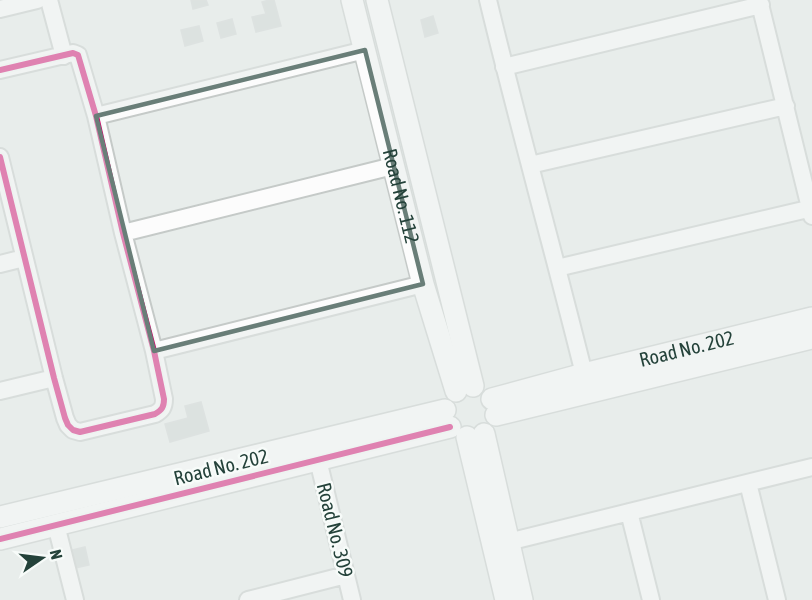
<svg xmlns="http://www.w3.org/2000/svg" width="812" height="600" viewBox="0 0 812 600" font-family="'Asap Condensed',sans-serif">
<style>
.building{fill:#cfd4d2;stroke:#d1d6d4;stroke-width:1.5}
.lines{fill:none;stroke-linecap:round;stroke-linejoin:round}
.minor-casing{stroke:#c5cac8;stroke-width:20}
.tertiary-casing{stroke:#c5cac8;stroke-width:24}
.minor{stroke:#fcfcfc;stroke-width:16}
.tertiary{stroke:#fcfcfc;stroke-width:21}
.cycleway-casing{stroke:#f7fbf9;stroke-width:10}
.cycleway{stroke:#d6006c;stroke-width:6}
.marked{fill:none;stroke:#697e78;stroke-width:4.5;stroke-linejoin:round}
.labels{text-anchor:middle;stroke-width:5;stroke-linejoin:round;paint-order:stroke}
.street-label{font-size:20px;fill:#24423a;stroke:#f7fbf9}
</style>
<rect width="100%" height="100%" fill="#e8edeb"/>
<path class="building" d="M191 0H206L208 5 193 9Z
M269 0H274L281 26 256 32 252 17 266 14 262 2Z
M433 16 438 33 425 37 421 20Z
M232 19 236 34 221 38 217 23Z
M199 26 203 41 185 46 181 30Z
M201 402 209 431 170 442 165 424 188 418 185 406Z
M85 547 89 565 75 568 72 550Z"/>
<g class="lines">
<g class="minor-casing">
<path id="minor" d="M49 0 64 56
M488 0C518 125 553 249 584 374
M759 0 812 216
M0 9 37 0
M504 67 761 5
M0 70 73 53 78 55 96 116 123 233 154 351 164 399C164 407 162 410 155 414L80 432 73 430 68 425 65 418 54 378 0 157
M96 116 365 50
M530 165 786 106
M123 233 393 166
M0 264 24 258
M557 268 812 208
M154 351 423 284
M0 391 54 378
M318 460 352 600
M748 483 777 600
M629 512 651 600
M56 525 75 600
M508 542 812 467
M248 600 346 575"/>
</g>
<g class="tertiary-casing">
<g id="tertiary">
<path id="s1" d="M352 0 423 284 456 391"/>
<path d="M377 0 473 386"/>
<path id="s2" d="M492 399 584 374 812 318"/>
<path d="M496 415 812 338"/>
<path d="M484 434 522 600"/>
<path d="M467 437 506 600"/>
<path d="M0 517 445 410"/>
<path d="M0 539 450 427"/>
</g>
</g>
<use href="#minor" class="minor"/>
<use href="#tertiary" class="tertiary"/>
<g class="cycleway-casing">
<path id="cycleway" d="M0 70 73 53 78 55 96 116 123 233 154 351 164 399C164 407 162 410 155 414L80 432 73 430 68 425 65 418 54 378 0 157
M0 539 450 427"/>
</g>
<use href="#cycleway" class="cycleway"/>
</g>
<path d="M0 0H812V600H0ZM365 50 423 284 154 351 96 116Z" fill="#e8edeb" fill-opacity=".55" fill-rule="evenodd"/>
<path class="marked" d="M365 50 423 284 154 351 96 116Z"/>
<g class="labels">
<g class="street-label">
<text dy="7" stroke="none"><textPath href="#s1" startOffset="202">Road No. 112</textPath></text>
<text dy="7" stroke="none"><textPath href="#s2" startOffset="201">Road No. 202</textPath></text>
<text transform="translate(221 467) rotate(-14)" y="7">Road No. 202</text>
<text transform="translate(335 530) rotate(76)" y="7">Road No. 309</text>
</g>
</g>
<g transform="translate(42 558) rotate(76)" stroke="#f7fbf9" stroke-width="4.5" paint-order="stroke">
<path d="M0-4.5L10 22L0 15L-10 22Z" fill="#24423a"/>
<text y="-9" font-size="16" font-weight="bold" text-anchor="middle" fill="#24423a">N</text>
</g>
</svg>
